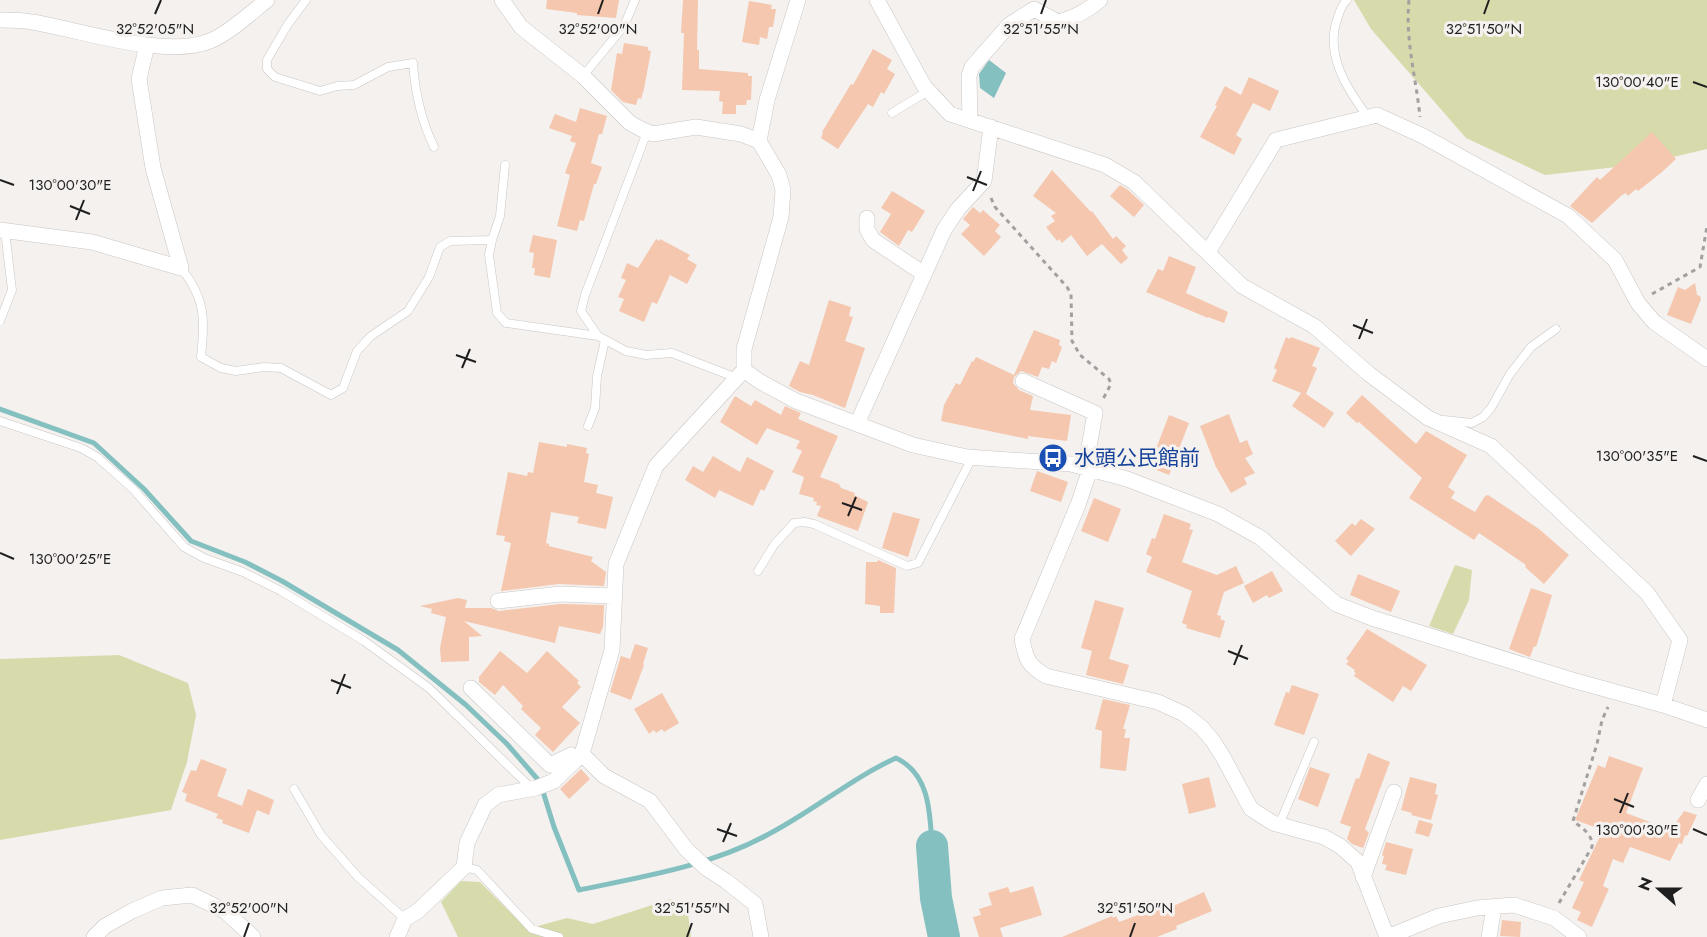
<svg xmlns="http://www.w3.org/2000/svg" width="1707" height="937" viewBox="0 0 1707 937" font-family="Jost,'Noto Sans JP',sans-serif">
<style>
.green{fill:#d7dbac}
.water{fill:#84c0c0}
.lines{fill:none;stroke-linecap:round;stroke-linejoin:round}
.stream{stroke:#84c0c0;stroke-width:5}
.river{stroke:#84c0c0;stroke-width:32}
.building{fill:#f4c7ae}
.service-casing{stroke:#c9c6c4;stroke-width:9}
.minor-casing{stroke:#c9c6c4;stroke-width:16}
.path{stroke:#a3a1a0;stroke-width:3;stroke-dasharray:4.5 4.5;stroke-linecap:butt}
.service{stroke:#fff;stroke-width:8}
.minor{stroke:#fff;stroke-width:15}
.ticks{fill:none;stroke:#201f1f;stroke-width:2}
.labels{text-anchor:middle;stroke-width:6;stroke-linejoin:round;paint-order:stroke}
.transit-label{font-size:21px;fill:#164399;stroke:#f4f1ef;text-anchor:start}
.ticks-label{font-size:15px;text-anchor:middle;fill:#201f1f;stroke:#f4f1ef;stroke-width:6;stroke-linejoin:round;paint-order:stroke}
</style>
<rect width="100%" height="100%" fill="#f4f1ef"/>
<path class="green" d="M1354 0H1707V149L1644 164 1545 175 1466 138 1371 29Z
M1455 565 1472 570 1469 600 1453 634 1429 626Z
M119 655 188 683 196 715 187 762 171 810 0 840V659Z
M461 881 480 882 527 929 567 918 593 924 671 899 687 906 691 937H458L441 902Z"/>
<path class="water" d="M989 60 1006 73 994 98 980 88 979 74Z"/>
<g class="lines">
<path class="stream" d="M0 409 94 443 144 489 191 541 245 562 282 581 398 650 466 705 507 744 540 782 554 827 579 890C642 877 710 866 767 835 812 812 850 779 896 758 930 774 930 813 932 846"/>
<path class="river" d="M932 846 936 898 944 937"/>
</g>
<path class="building" d="M547 0H619L616 18 577 15V13L546 9Z
M683 0H698L697 50H699V69L748 73V76H752L751 100H747L746 105H736V114H722L723 102 719 101 720 91 682 90 684 33H681Z
M749 1 772 5 771 9H776L773 27H769L767 39 760 37 759 45 742 42Z
M624 43 648 47V50L651 51 644 89 641 99 638 98 636 105 623 102 611 90 617 53 622 54Z
M873 49 892 60 887 69 895 74 884 94 881 92 873 107 868 104 838 149 821 138 823 133 822 132 851 84 853 85Z
M1249 77 1279 91 1270 111 1253 103 1236 135 1242 139 1234 155 1200 137 1217 106 1215 105 1225 86 1241 95Z
M580 108 607 116 602 134H599L591 163 602 167 596 184H594L584 221 580 220 577 231 557 226 570 175 565 173 576 143 570 141 572 136 549 128 555 114 576 122Z
M1652 132 1676 159 1662 172 1638 191 1636 189 1628 196 1626 193 1622 195 1592 223 1570 206 1597 177 1600 180Z
M1052 170 1091 212 1092 211 1113 239 1116 236 1126 246 1122 250 1128 258 1121 264 1102 244 1087 256 1071 235 1062 243 1059 239 1057 241 1046 227 1055 221 1051 216 1056 213 1033 196Z
M1120 185 1128 190 1144 205 1134 217 1110 196Z
M892 191 925 211 912 232 908 230 899 246 880 232 891 214 881 208Z
M973 207 980 213 983 210 1000 225 995 231 1001 237 984 256 961 234 970 225 963 219Z
M533 235 557 240 550 278 534 275 535 268H532L534 253 529 252Z
M656 239 659 241 660 239 690 255 687 259 697 265 687 284 670 275 657 304 652 302 644 322 619 311 624 299 618 297 626 280 621 278 627 263 638 268Z
M1169 256 1196 267 1186 293 1228 312 1224 323 1208 317V318L1146 292 1158 269 1163 271Z
M1695 283 1697 295 1700 296 1701 299 1691 324 1667 315 1678 287 1685 290Z
M829 300 851 307 849 316 853 317 845 341 865 348 845 408 813 395 800 392 789 386 800 361 809 365Z
M1034 330 1060 340 1059 345 1062 347 1056 363 1052 361 1049 369 1042 367 1038 377 1021 371 1014 377 1013 383 1019 390 1033 396 1030 410 1071 415 1067 441 1028 436V439L941 421 944 405 956 383 960 385 972 361 973 362 976 357 1014 375Z
M1286 337 1290 339 1291 337 1320 348 1312 366 1317 368 1306 394 1334 413 1324 428 1292 406 1301 393 1272 381 1277 370 1274 368Z
M1362 395 1416 444 1426 431 1467 455 1448 487 1455 492 1451 498 1475 512 1485 496 1488 495 1539 529 1569 555 1544 584 1525 567 1526 565 1479 533 1474 540 1409 498 1422 478 1359 422 1357 423 1346 413Z
M735 396 751 406 755 400 781 415 785 406 801 413 798 419 838 436 820 477 839 484 841 488 855 493 854 495 868 502 858 531 817 516 821 506 816 505 817 502 813 501 814 498 799 494 804 477 792 472 802 451 796 448 800 441 767 428 757 445 720 422Z
M1229 414 1240 443 1247 440 1253 454 1245 458 1255 473 1244 478 1247 484 1231 493 1216 467 1200 426Z
M1169 415 1189 423 1169 475 1149 467Z
M539 442 567 447V444L587 448 586 453 589 454 584 482 598 485 596 493 613 497 606 529 577 523 579 517 551 512 546 543 549 544V546L593 557 591 561 606 572 604 586 559 584 501 591 511 543 504 541 505 536 496 535 508 472 527 476 528 472 533 473Z
M713 456 740 472 747 457 774 471 764 491 761 489 753 506 719 490 715 498 685 480 693 466 703 472Z
M1037 471 1068 482 1061 502 1030 491Z
M1094 498 1121 509 1108 542 1081 531Z
M893 512 920 519 908 557 882 548Z
M1164 514 1191 524 1189 529 1193 530 1182 562 1217 575 1236 566 1244 583 1224 592 1217 615 1221 616 1220 619 1225 621 1220 638 1186 628 1187 625 1182 623 1192 591 1146 572 1152 557 1146 554 1152 538 1155 539Z
M1361 519 1375 529 1351 556 1335 541 1352 523 1355 526Z
M878 560 896 568 894 613H880V606L865 604 866 562H877Z
M1272 571 1283 591 1269 598 1267 595 1253 603 1244 586Z
M1358 574 1400 591 1391 612 1350 595Z
M1531 588 1552 595 1536 647 1534 646 1530 657 1509 649Z
M458 598 467 600 465 608H491L499 611 560 604 604 605 603 627 600 634 559 626 555 643 464 621 482 636 469 637V661L441 662 440 648 446 617 431 613 432 609 420 606Z
M1095 600 1124 608 1109 659 1129 665 1123 684 1086 675 1092 651 1081 648Z
M1367 629 1427 665 1411 691 1403 686 1393 702 1354 676 1356 673 1354 672 1355 670 1346 664 1349 661 1346 659Z
M635 644 648 648 643 664 644 665 631 700 610 692 621 656 630 659Z
M500 651 527 673 547 651 579 681 577 683 581 687 562 707 580 723 553 752 535 735 541 728 521 709 523 706 503 685 495 695 479 682V677Z
M1292 685 1319 694 1304 735 1274 725 1286 692 1289 693Z
M662 693 679 723 664 732 662 729 656 733 654 730 649 734 634 709Z
M1103 699 1130 705 1123 729H1126L1124 738H1130L1126 771 1100 768 1102 731 1095 729Z
M1368 753 1390 762 1365 829 1369 833 1363 848 1352 844 1347 839 1351 827 1340 823 1356 778 1359 779Z
M1609 756 1643 768 1626 813 1671 830 1684 811 1697 815 1687 836 1685 835 1682 844 1679 843 1670 861 1630 847 1623 863 1613 859 1603 886 1609 889 1607 893 1592 927 1577 920 1581 912 1572 908 1584 882 1579 880 1603 830 1575 820 1598 765 1605 768Z
M201 759 227 769 217 796 242 806 248 789 274 800 269 815 257 810 249 833 222 823 223 820 216 818 218 814 185 801 187 794 182 792 191 770 196 771Z
M1310 767 1330 774 1318 807 1298 799Z
M581 769 590 779 569 799 560 789Z
M1209 777 1216 807 1189 814 1182 784Z
M1410 777 1437 784 1435 794 1438 795 1431 820 1411 815 1412 813 1401 810Z
M1419 820 1433 824 1429 837 1415 833Z
M1386 842 1413 849 1406 875 1385 870 1387 865 1382 864 1384 856 1382 855Z
M1033 886 1042 915 1000 928 1003 937H979L973 917 981 915 979 909 992 905 988 893 1008 887 1010 893Z
M1204 892 1212 911 1176 926 1177 929 1157 937H1062L1112 916 1113 918 1116 916 1119 922 1168 904 1169 908Z
M1502 920 1521 922 1520 937 1500 936Z"/>
<g class="lines">
<g class="service-casing">
<path id="service" d="M306 0 288 24 267 60V69L275 77 320 91 337 86 354 85 388 67 413 63C415 92 421 120 434 147
M1347 0C1342 5 1340 10 1338 17 1324 53 1346 88 1368 117
M583 76 624 26 635 0
M892 113 928 91
M492 240 500 216 505 165
M181 268C206 299 205 320 201 357L221 368 236 371 264 367 281 368 331 395 343 388 357 351 371 336 408 311 429 277 440 247 450 241 492 240 489 255 497 313 506 323 598 336 626 351 646 355 672 353 737 378
M0 321 12 290 5 231
M598 336 581 311 585 295 647 132
M1444 420 1472 423 1483 417 1491 408 1510 374 1531 347 1556 329
M0 421 81 448 97 457 133 489 184 547 204 558 243 572 281 591 364 641 429 688 532 789
M588 426 595 408 597 376 605 340
M758 571 774 545 794 523 804 522 814 524 907 566 918 563 972 458
M294 789 321 835 358 877 405 919
M1279 825 1314 742
M464 867 477 870 532 929 559 937"/>
</g>
<g class="minor-casing">
<path id="minor" d="M502 0 521 27 583 76 630 123 643 130 653 134 696 127 741 134 759 141 779 175 783 190 781 217 744 349V370L656 466 616 564 612 650 582 754 604 776 650 801 686 849 706 868 726 881 755 904 761 937
M877 0 924 86 950 114 1105 165 1134 182 1242 286 1314 326 1369 374 1428 418 1491 446 1647 593 1680 640 1663 705
M0 20C11 20 22 20 32 22 81 30 164 59 210 41 228 34 252 12 267 0
M970 120 969 76 972 67 1009 25 1034 9 1058 22C1075 18 1087 11 1100 0
M759 141 767 100 798 0
M867 218V229L873 240 924 274
M0 230 92 242 181 268 153 168 139 79 147 45
M1208 252 1276 140 1377 115 1423 136 1568 216 1615 260 1638 303 1654 322 1707 359
M744 370 759 381 796 401 913 445 967 457 1071 464 1127 479 1218 514 1261 538 1336 604 1372 618 1572 680 1663 705 1707 720
M1023 381 1095 413 1088 453 1090 469 1078 505 1022 639C1026 660 1028 665 1046 676L1158 702 1184 714 1201 727 1213 741 1223 757 1251 809 1273 823 1324 837 1340 846 1358 862 1387 937
M857 424 944 230 958 209 984 181 991 127
M498 601 560 594 614 596
M471 688 550 765 571 755 576 760
M1698 800 1707 784
M1363 877 1394 792
M94 937 105 926 132 911 162 898 192 895 225 911 253 937
M397 937 405 919 418 911 464 867 467 843 485 805 498 795 536 788 554 781 582 754
M1388 937 1439 916 1477 908 1514 905 1554 918 1579 937
M1489 937 1494 907"/>
</g>
<path class="path" d="M1409 0C1405 40 1416 77 1420 117
M991 198 995 207 1067 287 1071 294 1072 341 1080 355 1109 379 1111 384 1102 401
M1652 294 1700 267 1707 226
M1559 903 1592 847C1593 834 1582 828 1573 821L1597 744 1602 720 1608 707"/>
<use href="#service" class="service"/>
<use href="#minor" class="minor"/>
</g>
<path class="ticks" d="M155 14 161 0M598 14 603 0M1041 14 1046 0M1484 14 1489 0M1693 82 1707 87M967 177 987 185M0 180 14 185M973 191 981 171M70 206 90 214M76 220 84 200M1353 325 1373 333M1359 339 1367 319M456 355 476 362M462 368 470 349M1693 456 1707 461M842 503 862 510M848 516 856 497M0 553 14 559M1228 651 1248 659M1234 665 1242 645M331 680 351 688M337 694 345 674M1614 799 1634 807M1620 813 1628 793M717 829 737 836M1693 829 1707 835M723 842 731 823M244 937 249 923M687 937 692 923M1130 937 1135 923"/>
<defs>
<g id="bus-disc" transform="scale(1.5)"><circle r="9.5" fill="#1a4fb4" stroke="#f4f1ef"/><path d="M-5-6H5V4H4V6H2V4H-2V6H-4V4H-5ZM-3.5-4V0h7V-4ZM-3.5 1.2v1.5H-2V1.2ZM2 1.2v1.5H3.5V1.2Z" fill="#fff"/></g>
</defs>
<g fill-rule="evenodd">
<use href="#bus-disc" x="1053" y="458"/>
</g>
<g class="labels">
<g class="transit-label">
<text x="1074" y="465">水頭公民館前</text>
</g>
</g>
<g class="ticks-label">
<text x="155" y="34">32°52'05"N</text>
<text x="598" y="34">32°52'00"N</text>
<text x="1041" y="34">32°51'55"N</text>
<text x="1484" y="34">32°51'50"N</text>
<text x="1637" y="87">130°00'40"E</text>
<text x="70" y="190">130°00'30"E</text>
<text x="1637" y="461">130°00'35"E</text>
<text x="70" y="564">130°00'25"E</text>
<text x="1637" y="835">130°00'30"E</text>
<text x="249" y="913">32°52'00"N</text>
<text x="692" y="913">32°51'55"N</text>
<text x="1135" y="913">32°51'50"N</text>
</g>
<g transform="translate(1659 889) rotate(291)" stroke="#f4f1ef" stroke-width="4.5" paint-order="stroke">
<path d="M0-4.5L10 22L0 15L-10 22Z" fill="#201f1f"/>
<text y="-9" font-size="16" font-weight="bold" text-anchor="middle" fill="#201f1f">N</text>
</g>
</svg>
